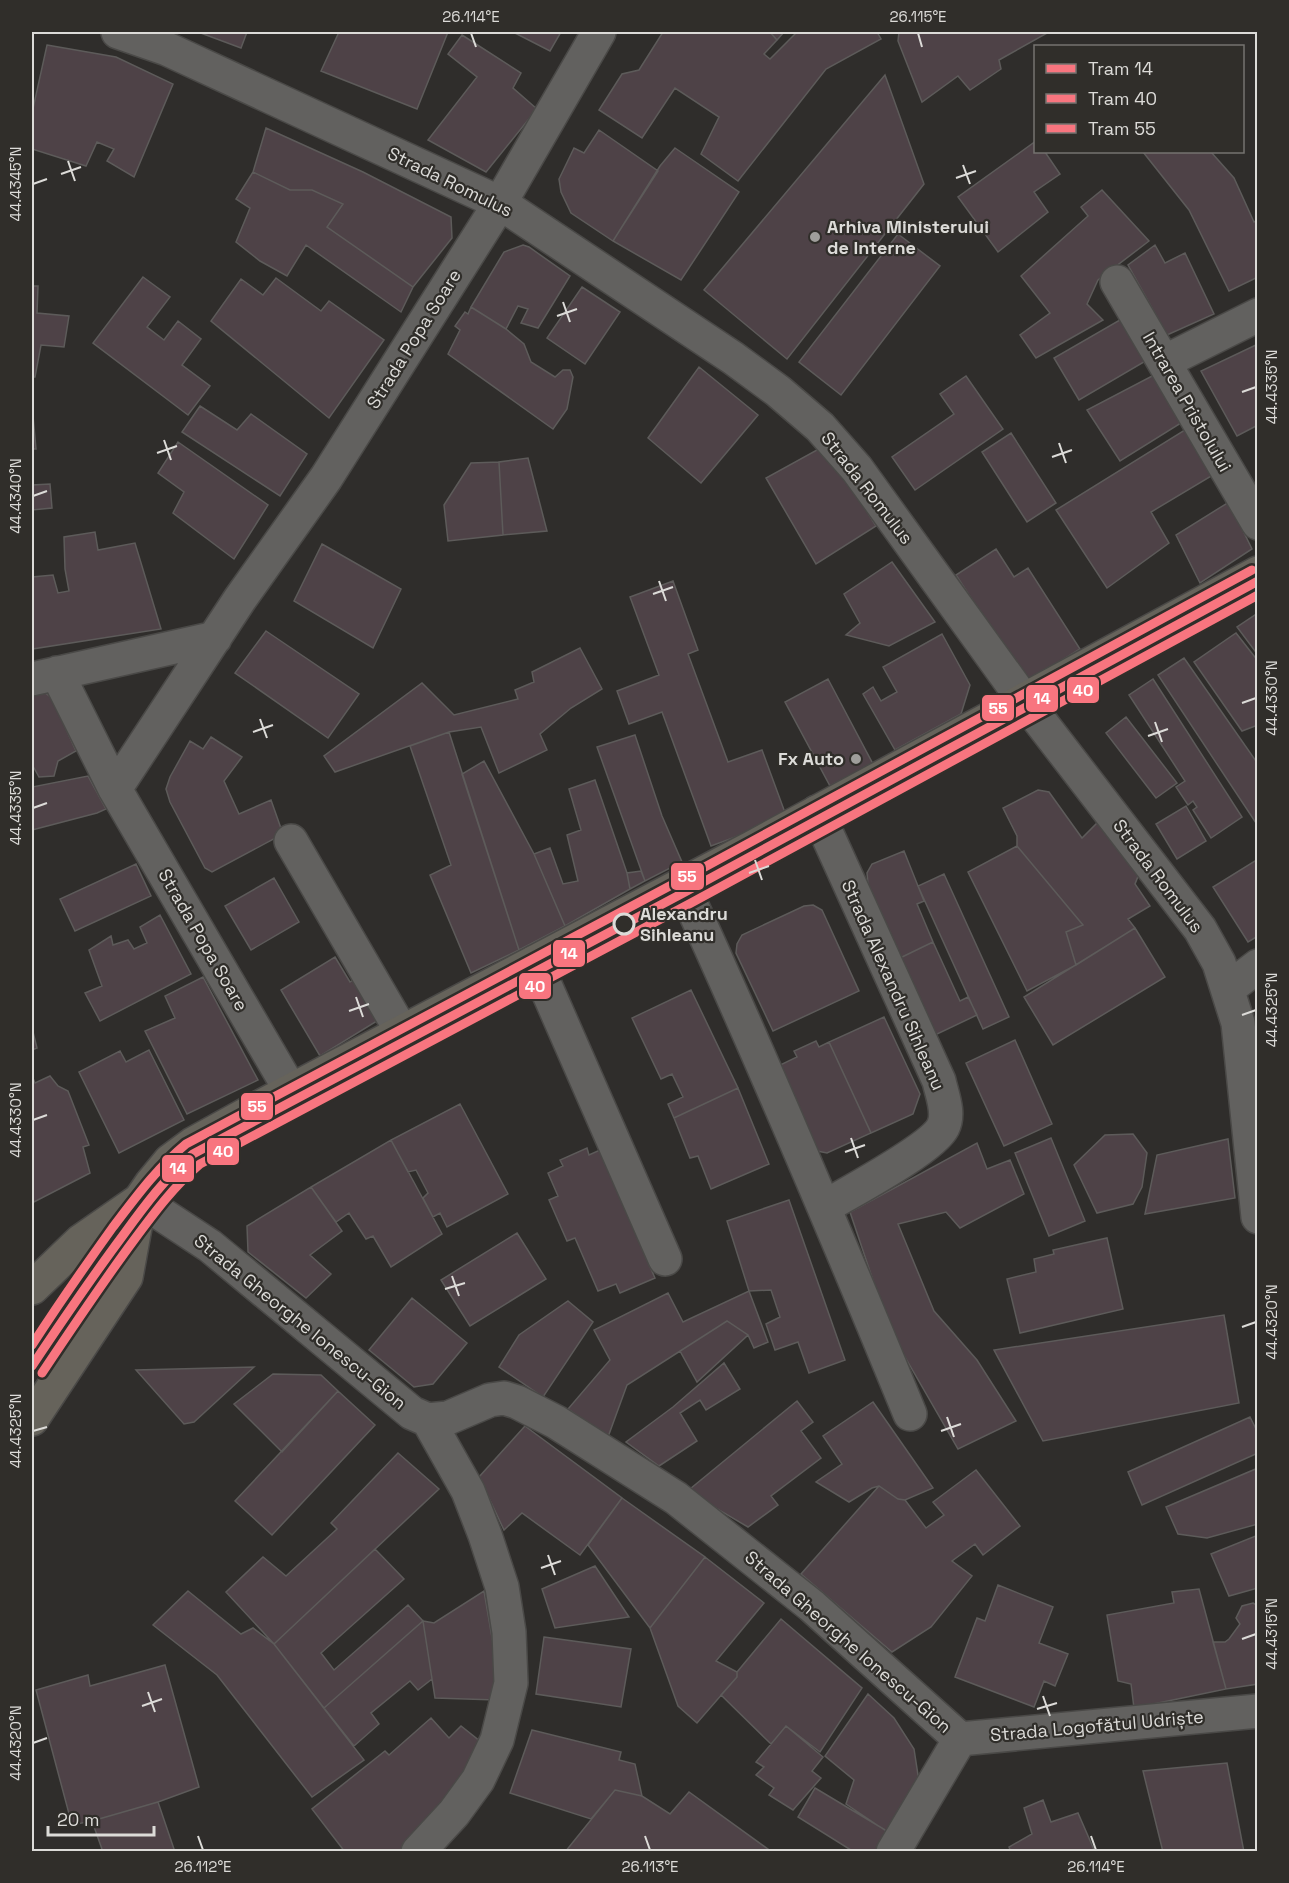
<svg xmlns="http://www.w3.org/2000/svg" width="1289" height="1883" viewBox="0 0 1289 1883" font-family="'Space Grotesk',sans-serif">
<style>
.building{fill:#4e4247;stroke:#5d5b5a;stroke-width:1.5}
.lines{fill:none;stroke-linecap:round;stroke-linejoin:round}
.minor-casing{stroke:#4a4947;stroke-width:36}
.major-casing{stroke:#4a4947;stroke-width:36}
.minor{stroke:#62615f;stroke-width:33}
.major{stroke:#66635b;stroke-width:33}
.tram-1-casing{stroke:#302e2a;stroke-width:14}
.tram-2-casing{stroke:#302e2a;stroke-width:14}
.tram-3-casing{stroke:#302e2a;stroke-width:14}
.tram-1{stroke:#f8757f;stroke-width:9}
.tram-2{stroke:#f8757f;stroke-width:9}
.tram-3{stroke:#f8757f;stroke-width:9}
.ticks{fill:none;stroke:#dcdbd8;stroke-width:2}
.poi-dot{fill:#9f9e9b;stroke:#302e2a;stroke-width:2}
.stop-dot{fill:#302e2a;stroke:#dcdbd8;stroke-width:3}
.labels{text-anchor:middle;stroke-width:4.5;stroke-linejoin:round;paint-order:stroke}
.street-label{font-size:18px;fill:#dcdbd8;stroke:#302e2a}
.poi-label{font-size:18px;font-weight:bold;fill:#dcdbd8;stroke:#302e2a;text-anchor:start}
.stop-label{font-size:18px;font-weight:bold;fill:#dcdbd8;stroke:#302e2a;text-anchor:start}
.line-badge{stroke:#302e2a;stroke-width:2}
.badge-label{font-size:16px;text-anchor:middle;font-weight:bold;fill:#fff}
.neatline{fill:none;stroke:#dcdbd8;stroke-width:2}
.ticks-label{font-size:15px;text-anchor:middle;fill:#dcdbd8}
</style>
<rect width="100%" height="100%" fill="#2f2d2b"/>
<path class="building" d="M198 32H247L241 48Z
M339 32H448L417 109 321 71Z
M513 32H561L550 51Z
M663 32H770L777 40 764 54 770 59 797 32H877L881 39 826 69 738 181 701 154 719 117 675 88 642 138 599 110 622 74 639 70Z
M770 32H784L777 40Z
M899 32H1049L999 60 1001 69 970 90 958 76 922 102 898 41Z
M462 35 521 73 513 88 537 109 486 172 428 140 477 77 448 54Z
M47 45 116 57 173 84 134 177 107 161 114 149 97 142 86 166 32 149V113Z
M885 75 924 184 787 359 704 290Z
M266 128 363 172 451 217 452 238 413 287 327 227 343 204 312 190H290L253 172Z
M599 130 658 171 613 241 571 213 561 192 559 179 574 148 584 153Z
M1036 141V152H1045L1060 174 1034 192 1048 212 998 252 958 197Z
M675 148 739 192 681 280 613 241 660 166Z
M1143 152H1211L1234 178 1254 222 1258 220V277L1229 291 1189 210Z
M253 172 290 190H312L343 204 327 227 413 287 401 312 306 245 287 276 260 261 236 242 250 208 236 199Z
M1102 190 1149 241 1098 280 1087 304 1103 320 1036 358 1020 335 1050 313 1021 276 1088 216 1081 207Z
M898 234 940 266 841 395 799 362Z
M523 245 529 247 570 276 538 328 521 323 528 309 518 306 506 329 471 307 504 252Z
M1155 245 1165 263 1185 253 1214 314 1167 335 1128 265Z
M143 277 170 297 147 327 164 340 178 321 201 339 182 365 210 386 188 415 93 343Z
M276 278 321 311 329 301 384 340 329 418 211 321 241 279 263 295Z
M32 286H38L37 313 69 316 64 347 41 345 35 377H32Z
M582 287 620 312 585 364 547 338Z
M471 307 506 329 524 344 531 362 555 377 563 370H570L573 377 567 409 553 429 448 354 460 330 455 326 465 312 468 314Z
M1125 317 1149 359 1079 400 1054 358Z
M1258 344V425L1237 436 1201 371Z
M699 367 758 415 701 483 648 438Z
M1154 375 1181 423 1120 461 1087 410Z
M966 376 1003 429 915 490 892 457 954 414 940 394Z
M200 406 237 430 251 414 307 454 280 496 182 432Z
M32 416H33L36 449H32Z
M1188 428 1213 475 1151 512 1169 543 1107 588 1056 510Z
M1011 433 1056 503 1027 522 982 452Z
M178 442 268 505 234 559 173 513 184 492 158 473Z
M826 445 876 526 816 564 766 478Z
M528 458 547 531 503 535 499 462Z
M499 462 503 535 448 541 444 505 471 463Z
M50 484 52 508 32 510V485Z
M1229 502 1252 549 1200 583 1176 535Z
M95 532 98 550 135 543 161 629 32 649V577L53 575 58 593 69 591 65 569 64 537Z
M322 544 401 589 373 648 294 601Z
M996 549 1014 577 1028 568 1080 649 1026 683 956 575Z
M892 562 935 622 889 646 846 635 860 623 844 594Z
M673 581 698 650 688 654 728 762 762 750 787 818 711 846 662 712 629 724 617 691 659 675 630 597Z
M1258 613V655L1237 627Z
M266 631 359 694 328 738 235 673Z
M1236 633 1258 661V725L1242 731 1194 662Z
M942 634 970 685 961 714 895 750 863 694 873 687 881 701 897 692 883 667Z
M580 648 602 689 571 708 540 734 547 750 499 773 481 727 449 732 335 772 324 756 422 683 454 715 518 699 515 690 534 682 532 672Z
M1184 658 1258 764V826L1158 675Z
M828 679 873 764 830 786 785 702Z
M1153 679 1242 817 1211 838 1193 810 1197 807 1193 801 1188 805 1176 787 1185 781 1129 695Z
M41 690 52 698 76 751 58 761 54 776 39 777 34 768H32V693Z
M1126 717 1177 783 1156 798 1106 733Z
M449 732 519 950 471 973 430 875 451 865 410 746Z
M635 735 662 816 682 862 645 881 597 747Z
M211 737 242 757 224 781 239 814 271 800 283 834 212 872 205 868 170 802 166 789 170 777 190 741 203 749Z
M484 761 534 854 565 926 519 950 462 774Z
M88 776 106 809 97 813 32 830V787Z
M595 780 627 873 630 889 565 926 534 854 550 848 563 884 578 881 567 835 581 830 569 789Z
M1038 790 1049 792 1082 838 1100 820 1139 874 1135 884 1150 906 1128 919 1135 928 1076 965 1066 932 1083 925 1017 846V836L1003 808Z
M1186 806 1206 841 1177 859 1156 824Z
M1017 846 1083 925 1066 932 1076 965 1027 991 968 872Z
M904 851 924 901 917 904 933 942 900 958 868 884 867 873 872 864Z
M1258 859V936L1248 942 1213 887Z
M136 864 151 896 75 931 60 899Z
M641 871 645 881 630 889 627 873Z
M944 874 1009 1017 983 1029 918 886Z
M274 878 299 922 251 950 225 906Z
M813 905 822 910 859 991 773 1031 736 953 737 944 742 935 804 906Z
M160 915 191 974 100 1021 85 993 102 986 89 950 111 936 113 945 128 940 134 949 147 943 140 927Z
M1135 928 1165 977 1053 1045 1024 997Z
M933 942 960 1001 968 997 977 1015 935 1035 900 958Z
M335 957 350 982 359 976 377 1021 320 1056 281 990Z
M203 977 258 1080 187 1114 145 1031 175 1018 165 996Z
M691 990 738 1088 674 1118 668 1104 683 1097 672 1074 661 1079 632 1018Z
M884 1017 920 1094 913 1114 871 1133 829 1042Z
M32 1028 37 1048 32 1050Z
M1015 1040 1052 1124 1004 1146 966 1063Z
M816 1041 819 1047 829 1042 871 1133 827 1153 812 1150 776 1067 797 1057 794 1051Z
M149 1050 184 1120 119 1153 79 1072 120 1051 126 1062Z
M32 1076 35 1083 50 1076 58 1086 68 1091 89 1145 83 1147 90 1173 34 1202 32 1198Z
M738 1088 769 1164 711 1189 698 1156 690 1158 674 1118Z
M460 1104 508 1194 447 1227 440 1213 433 1217 423 1198 428 1193 416 1170 408 1172 391 1140Z
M1133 1134 1147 1153 1142 1187 1133 1204 1097 1213 1074 1165 1105 1135Z
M1051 1138 1085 1221 1049 1236 1015 1153Z
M1228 1139 1235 1198 1145 1214 1157 1155Z
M391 1140 442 1234 391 1267 373 1236 366 1239 349 1213 336 1222 311 1187Z
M977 1143 987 1169 1010 1160 1024 1194 960 1228 946 1212 898 1224 934 1311 977 1360 1016 1421 958 1449 890 1331 850 1212Z
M609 1146 647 1233 637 1237 655 1278 620 1293 616 1284 598 1291 575 1238 567 1241 549 1200 558 1196 548 1173 563 1166 560 1160 587 1148 589 1155Z
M311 1187 342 1231 310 1255 331 1274 306 1298 248 1252 247 1226Z
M789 1200 845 1360 809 1373 798 1342 775 1350 766 1324 780 1317 771 1290 749 1291 727 1221Z
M517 1233 546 1279 470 1326 441 1280Z
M1107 1238 1123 1309 1020 1333 1007 1279 1036 1272 1034 1259 1054 1254 1053 1250Z
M749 1291 768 1342 754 1348 748 1335 727 1321 627 1385 608 1437 568 1409 610 1360 594 1330 668 1293 683 1322Z
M412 1298 467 1343 433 1384 414 1387 369 1350Z
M568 1301 593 1322 543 1397 499 1367 519 1335Z
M1224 1315 1239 1403 1043 1441 994 1350Z
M727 1321 748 1335 697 1382 680 1351Z
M724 1363 740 1389 706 1410 700 1400 680 1413 697 1441 659 1466 626 1442 673 1407Z
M254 1367 194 1422 184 1424 136 1370Z
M273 1374 321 1375 338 1391 282 1452 234 1404Z
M338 1391 375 1425 272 1535 235 1501Z
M797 1401 813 1422 801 1431 821 1458 771 1496 778 1505 748 1527 707 1503 690 1489Z
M873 1402 933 1488 905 1500 898 1499 879 1486 872 1488 849 1502 816 1482 842 1464 823 1436Z
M1250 1417 1258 1433V1453L1142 1505 1128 1472Z
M525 1426 622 1498 580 1555 522 1513 504 1530 479 1477Z
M398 1453 439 1489 274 1644 226 1592 263 1557 286 1576 337 1529 331 1523Z
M1258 1468V1524L1207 1538 1178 1534 1166 1507Z
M976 1470 1020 1526 983 1555 975 1544 952 1561 972 1576 931 1627 892 1652 801 1574 879 1486 898 1499 905 1500 926 1528 944 1515 933 1502Z
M622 1498 705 1557 650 1628 588 1545Z
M1258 1535V1588L1229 1596 1211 1554Z
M375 1549 404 1579 321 1653 334 1670 408 1605 423 1621 324 1708 274 1644Z
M705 1557 764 1603 716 1661 737 1672V1677L697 1723 678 1706 650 1628Z
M595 1566 629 1617 555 1628 542 1589Z
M998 1585 1053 1607 1039 1643 1068 1654 1055 1686 1044 1681 1034 1707 955 1677 977 1618 985 1621Z
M1199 1589 1226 1689 1134 1708 1131 1684 1118 1681 1107 1615 1174 1603 1172 1592Z
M188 1591 241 1634 253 1628 274 1644 364 1760 312 1797 217 1675 153 1625Z
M484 1591 494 1649 496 1700 435 1698 423 1621 434 1623Z
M1253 1603 1258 1606V1684L1226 1689 1213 1642H1225L1229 1639 1240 1624 1236 1618 1242 1606Z
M781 1619 862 1688 820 1752 786 1726 771 1744 721 1695 737 1677V1672Z
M423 1621 432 1679 418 1690 410 1681 371 1713 379 1724 354 1746 324 1708Z
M544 1637 631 1649 621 1707 536 1694Z
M165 1665 199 1787 158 1802 92 1821 72 1825 36 1690 88 1675 90 1686Z
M868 1694 894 1718 914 1749 920 1788 895 1837 846 1804 854 1780 825 1756Z
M431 1718 449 1738 461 1726 486 1746 428 1830 397 1852H345L312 1809 385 1751 389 1755Z
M786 1726 823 1757 812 1771 821 1778 793 1810 769 1795 774 1788 756 1775 764 1767 756 1762Z
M532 1730 621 1752 619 1760 635 1764 642 1796 615 1790 591 1819 510 1793Z
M1227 1763 1244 1852H1163L1143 1771Z
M815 1788 887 1831 875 1852H854L798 1817Z
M615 1790 642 1796 670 1814 689 1792 772 1852H565Z
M1043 1800 1051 1822 1078 1813 1095 1852H1011L1009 1847 1032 1834 1024 1808Z
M158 1802 175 1852H103L92 1821Z"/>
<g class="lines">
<g class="minor-casing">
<path id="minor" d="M118 32 167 49 500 203 733 358 778 391 820 427 857 469 1023 699 1200 929 1219 963 1238 1023 1258 1217
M1117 282 1258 523
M1164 362 1258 315
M57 673 115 789 291 1091
M32 679 215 638
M115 789 240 599 326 478 500 203 599 32
M817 812 939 1081C942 1095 950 1113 943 1127 932 1149 849 1192 825 1207
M291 841 402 1032
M682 884C762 1059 837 1236 910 1414
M535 962 665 1259
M1229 988 1258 966
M140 1200 210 1246 412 1413 428 1420 448 1418 490 1400 504 1398 517 1402 556 1422 676 1498 812 1606 960 1739
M960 1739 1258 1711
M418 1852 454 1813 478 1780 497 1740 511 1683 509 1632 502 1587 485 1535 468 1491 428 1420
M893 1852 960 1739"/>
</g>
<g class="major-casing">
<path id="major" d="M32 1288 81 1241 140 1200
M32 1419 126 1277 140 1200 151 1184 170 1161 193 1144 258 1108 753 847 1258 573"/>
</g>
<use href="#minor" class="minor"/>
<use href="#major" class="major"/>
<g class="tram-1-casing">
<path id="tram-1" d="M32 1366C62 1321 92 1277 124 1234 145 1205 166 1177 193 1154L685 892 1258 581"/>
</g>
<g class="tram-2-casing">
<path id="tram-2" d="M42 1373C72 1328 102 1283 134 1240 154 1213 174 1186 200 1164L691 903 1258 595"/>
</g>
<g class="tram-3-casing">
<path id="tram-3" d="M32 1345C58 1305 85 1266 113 1227 136 1197 157 1168 186 1144L679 881 1252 570"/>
</g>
<use href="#tram-1" class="tram-1"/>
<use href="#tram-2" class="tram-2"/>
<use href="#tram-3" class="tram-3"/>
</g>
<path class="ticks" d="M471 33 476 47M918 33 922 47M68 161 75 181M963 165 970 184M61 174 81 167M956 178 976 171M33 184 47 179M563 302 570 322M557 316 577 309M1242 392 1256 387M164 440 171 460M1059 443 1066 463M157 453 177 446M1052 457 1072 450M33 496 47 491M659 581 666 601M653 594 673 587M1242 703 1256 698M260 719 267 738M1155 722 1162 742M253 732 273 725M1148 736 1168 729M33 808 47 803M755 860 762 880M749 873 769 866M356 997 363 1017M349 1011 369 1004M1242 1015 1256 1010M33 1120 47 1115M851 1138 858 1158M845 1152 865 1145M452 1276 459 1296M445 1289 465 1283M1242 1327 1256 1322M947 1417 954 1437M33 1431 47 1427M941 1431 961 1424M548 1555 555 1575M541 1568 561 1561M1242 1639 1256 1634M148 1692 155 1712M1043 1696 1050 1716M142 1706 162 1699M1037 1709 1057 1703M33 1743 47 1738M198 1836 203 1850M645 1836 650 1850M1091 1836 1096 1850"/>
<g class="poi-dot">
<circle cx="815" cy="237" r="6"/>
<circle cx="856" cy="759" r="6"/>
</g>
<circle class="stop-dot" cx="624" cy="924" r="10"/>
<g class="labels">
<g class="street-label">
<text transform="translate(450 182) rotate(26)" y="6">Strada Romulus</text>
<text transform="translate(414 339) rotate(-58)" y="6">Strada Popa Soare</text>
<text transform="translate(1187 402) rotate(60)" y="6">Intrarea Pristolului</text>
<text transform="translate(867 488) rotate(52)" y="6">Strada Romulus</text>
<text transform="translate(1158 876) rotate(53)" y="6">Strada Romulus</text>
<text transform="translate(203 940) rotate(60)" y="6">Strada Popa Soare</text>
<text transform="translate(893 985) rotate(66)" y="6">Strada Alexandru Sihleanu</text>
<text transform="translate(300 1322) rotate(39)" y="6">Strada Gheorghe Ionescu-Gion</text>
<text transform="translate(848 1642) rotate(41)" y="6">Strada Gheorghe Ionescu-Gion</text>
<text transform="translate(1097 1726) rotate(-5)" y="6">Strada Logofătul Udriște</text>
</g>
<g class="poi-label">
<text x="827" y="233">Arhiva Ministerului<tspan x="827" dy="21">de Interne</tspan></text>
<text x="844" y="765" text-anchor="end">Fx Auto</text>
</g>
<g class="stop-label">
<text x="640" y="920">Alexandru<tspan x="640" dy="21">Sihleanu</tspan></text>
</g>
</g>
<g class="line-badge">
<rect x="1066" y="676" width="34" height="28" rx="6" fill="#f8757f"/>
<rect x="1025" y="684" width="34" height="29" rx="6" fill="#f8757f"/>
<rect x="981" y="694" width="34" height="28" rx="6" fill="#f8757f"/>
<rect x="670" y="862" width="35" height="29" rx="6" fill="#f8757f"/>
<rect x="552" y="939" width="34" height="29" rx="6" fill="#f8757f"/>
<rect x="518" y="972" width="34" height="28" rx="6" fill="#f8757f"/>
<rect x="240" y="1092" width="34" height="29" rx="6" fill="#f8757f"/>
<rect x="206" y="1137" width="34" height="29" rx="6" fill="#f8757f"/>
<rect x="161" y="1154" width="34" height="29" rx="6" fill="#f8757f"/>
</g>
<g class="badge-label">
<text x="1083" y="696">40</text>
<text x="1042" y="704">14</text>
<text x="998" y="714">55</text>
<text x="687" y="882">55</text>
<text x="569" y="959">14</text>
<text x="535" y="992">40</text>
<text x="257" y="1112">55</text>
<text x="223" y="1157">40</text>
<text x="178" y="1174">14</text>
</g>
<rect width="1289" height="1883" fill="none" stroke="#302e2a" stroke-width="66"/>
<rect x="1034" y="45" width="210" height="108" fill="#302e2a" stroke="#757370" stroke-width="1.5"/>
<rect x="1046" y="64" width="30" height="9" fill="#f8757f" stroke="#757370" stroke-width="1.5"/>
<text x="1088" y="75" font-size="18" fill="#dcdbd8">Tram 14</text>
<rect x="1046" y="94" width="30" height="9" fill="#f8757f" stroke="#757370" stroke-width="1.5"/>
<text x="1088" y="105" font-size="18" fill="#dcdbd8">Tram 40</text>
<rect x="1046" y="124" width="30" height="9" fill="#f8757f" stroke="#757370" stroke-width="1.5"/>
<text x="1088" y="135" font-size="18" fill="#dcdbd8">Tram 55</text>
<path d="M48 1826v9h106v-9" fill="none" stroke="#dcdbd8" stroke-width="3"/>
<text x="57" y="1826" font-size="18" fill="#dcdbd8" stroke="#302e2a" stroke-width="4.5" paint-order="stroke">20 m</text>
<rect x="33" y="33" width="1223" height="1817" class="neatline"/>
<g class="ticks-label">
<text x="471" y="22">26.114°E</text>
<text x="918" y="22">26.115°E</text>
<text transform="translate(16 184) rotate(-90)" y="5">44.4345°N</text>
<text transform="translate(1272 387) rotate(-90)" y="5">44.4335°N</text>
<text transform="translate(16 496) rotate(-90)" y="5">44.4340°N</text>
<text transform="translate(1272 698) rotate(-90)" y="5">44.4330°N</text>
<text transform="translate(16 808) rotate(-90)" y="5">44.4335°N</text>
<text transform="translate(1272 1010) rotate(-90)" y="5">44.4325°N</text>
<text transform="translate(16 1120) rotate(-90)" y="5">44.4330°N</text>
<text transform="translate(1272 1322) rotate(-90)" y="5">44.4320°N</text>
<text transform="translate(16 1431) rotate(-90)" y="5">44.4325°N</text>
<text transform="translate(1272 1634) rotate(-90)" y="5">44.4315°N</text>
<text transform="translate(16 1743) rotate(-90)" y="5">44.4320°N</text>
<text x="203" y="1872">26.112°E</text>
<text x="650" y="1872">26.113°E</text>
<text x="1096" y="1872">26.114°E</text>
</g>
</svg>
